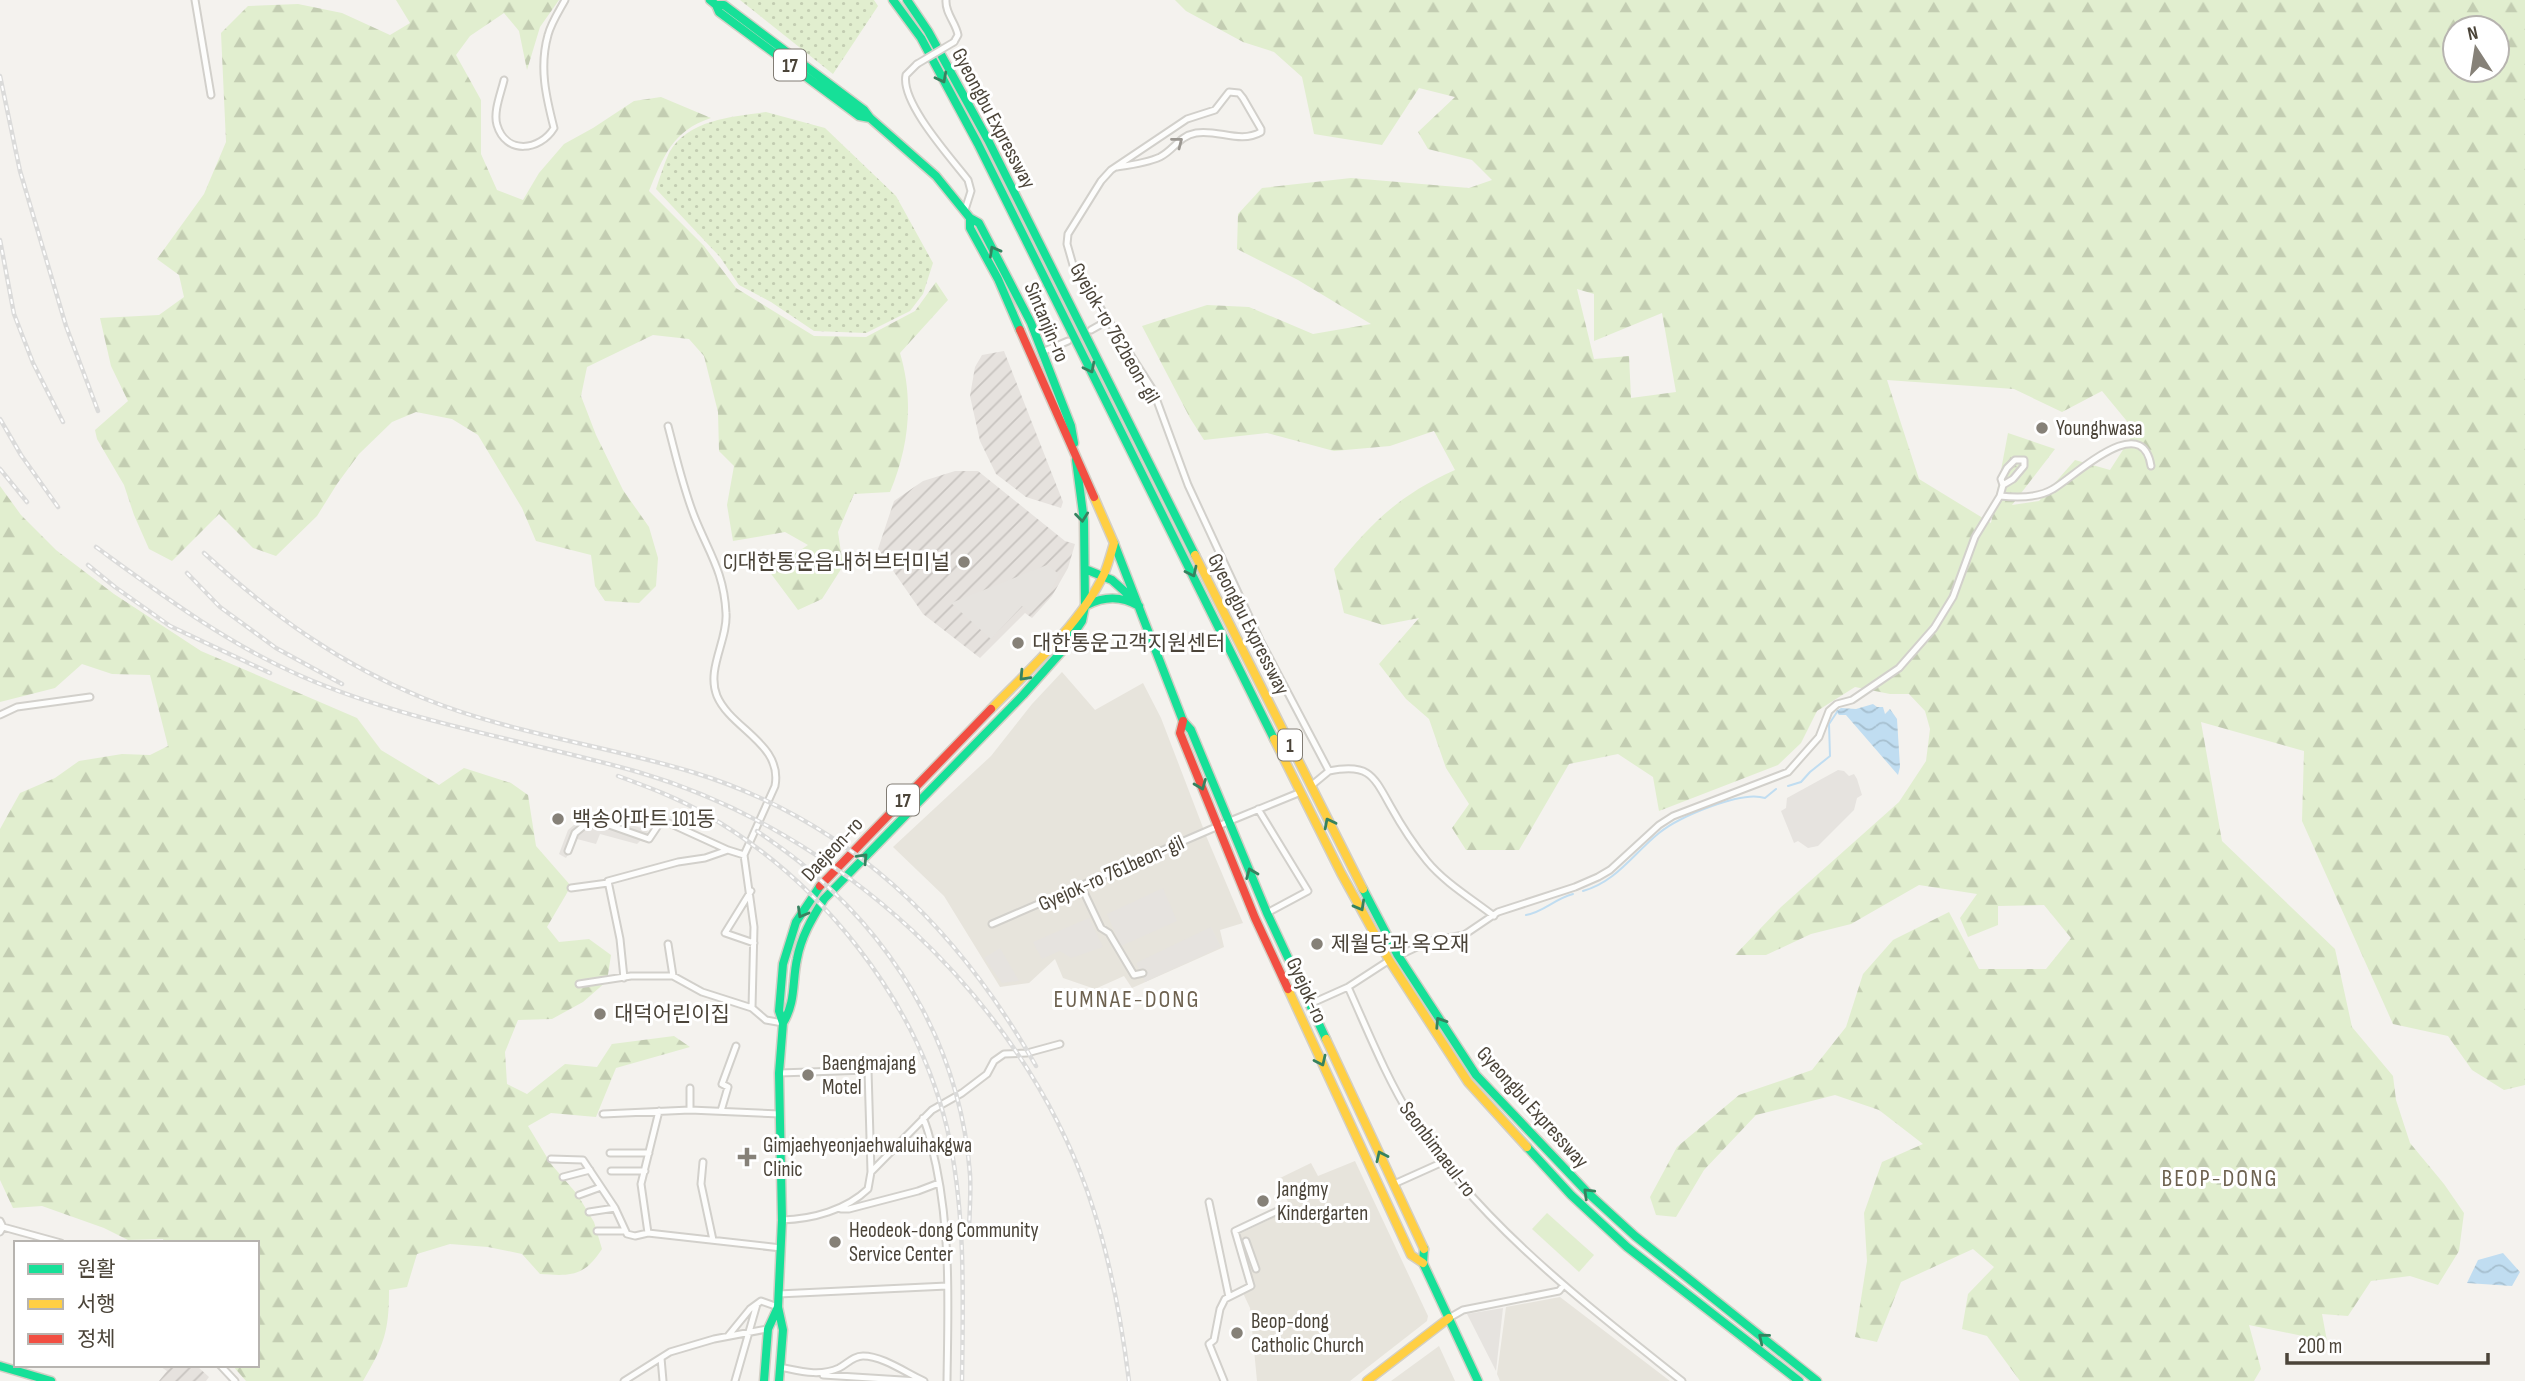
<svg xmlns="http://www.w3.org/2000/svg" width="2525" height="1381" viewBox="0 0 2525 1381" font-family="'Sofia Sans Condensed','Noto Sans KR',sans-serif">
<style>
.residential{fill:#e7e4dc}
.industrial{fill:url(#industrial-furrows)}
.green{fill:url(#green-dots)}
.forest{fill:url(#forest-firs);fill-rule:evenodd}
.pitch{fill:#e1eecf}
.parking{fill:#e6e3df}
.water{fill:url(#water-waves)}
.lines{fill:none;stroke-linecap:round;stroke-linejoin:round}
.stream{stroke:#c0ddf1;stroke-width:2}
.street-casing{stroke:#d2d0cb;stroke-width:9}
.fast-casing{stroke:#d3cfc5;stroke-width:11}
.slow-casing{stroke:#d3cfc5;stroke-width:11}
.jam-casing{stroke:#d3cfc5;stroke-width:11}
.street{stroke:#fdfdfc;stroke-width:5}
.fast{stroke:#16e098;stroke-width:8}
.slow{stroke:#ffcf43;stroke-width:8}
.jam{stroke:#f24e42;stroke-width:8}
.rail-casing{stroke:#dbdbda;stroke-width:4.5}
.rail{stroke:#fff;stroke-width:2;stroke-dasharray:5;stroke-linecap:butt}
.street-bridge-casing{stroke:#d2d0cb;stroke-width:9;stroke-linecap:butt}
.street-bridge{stroke:#fdfdfc;stroke-width:5}
.oneway{stroke:#36825f}
.oneway2{stroke:#9b9791}
.poi-dot{fill:#868178;stroke:#fff;stroke-width:2.5}
.labels{text-anchor:middle;stroke-width:6;stroke-linejoin:round;paint-order:stroke}
.shield{fill:#fff;stroke:#817c74;stroke-width:2}
.shield-label{font-size:19px;font-weight:bold;fill:#4b4439}
.street-label{font-size:21px;fill:#4b4439;stroke:#fff}
.poi-label{font-size:21px;fill:#4b4439;stroke:#fff;text-anchor:start}
.quarter-label{font-size:24px;letter-spacing:2px;fill:#6e6250;stroke:#fff}
</style>
<defs>
<pattern id="industrial-furrows" width="10" height="10" patternUnits="userSpaceOnUse" patternTransform="scale(1.75)"><rect width="10" height="10" fill="#e6e2de"/><path d="M-1 1l2-2M0 10L10 0M9 11l2-2" fill="none" stroke="#c7c3bf"/></pattern>
<pattern id="green-dots" width="8" height="8" patternUnits="userSpaceOnUse" patternTransform="scale(1.75)"><rect width="8" height="8" fill="#e1eecf"/><path d="M2 2h.1M6 6h.1" fill="none" stroke="#c3cdb2" stroke-width="1.8" stroke-linecap="round"/></pattern>
<pattern id="forest-firs" width="22" height="20" patternUnits="userSpaceOnUse" patternTransform="scale(1.75)"><rect width="22" height="20" fill="#e1eecf"/><path d="M5 1l3.5 6h-7zM16 11l3.5 6h-7z" fill="#c3cdb2"/></pattern>
<pattern id="water-waves" width="16" height="10" patternUnits="userSpaceOnUse" patternTransform="scale(1.75)"><rect width="16" height="10" fill="#c0ddf1"/><path d="M0 5q4-4 8 0t8 0" fill="none" stroke="#a6bfcf"/></pattern>
</defs>
<rect width="100%" height="100%" fill="#f4f2ee"/>
<path class="residential" d="M1062 672 1095 710 1143 683 1161 718 1207 838 1243 923 1220 930 1224 947 1132 988 1124 976 1095 989 1063 978 1055 959 1029 983 1000 987 944 896 893 847 991 756 1032 704Z
M1355 1161 1428 1316 1427 1321 1350 1381H1257L1250 1308 1243 1293 1255 1286 1239 1234 1291 1209 1278 1179 1311 1163 1318 1176Z
M1560 1297 1670 1381H1500L1497 1374 1506 1307Z
M1439 1346 1455 1381H1391Z"/>
<path class="industrial" d="M1004 351 1063 502 1061 508 1026 497 996 474 980 441 970 396 975 367 982 355Z
M955 471H978L1065 541 1075 544 1068 568 1052 596 1032 618 1025 613 980 658 923 614 878 549 894 501 923 481Z
M158 1365H196L209 1377 206 1381H159L167 1371Z"/>
<path class="green" d="M740 0H874L878 6 833 74Z
M766 112 825 128 896 196 933 263 923 294 910 311 866 333 814 331 771 302 739 285 720 257 656 189C660 177 664 164 669 153 688 119 733 117 766 112Z"/>
<path class="forest" d="M396 0H559L540 27 527 70 519 31 504 13 470 36 456 55 481 100V154L497 190 523 200 539 173 564 144 593 128 634 101 661 97 711 118C673 130 663 157 649 191L704 246 736 288 814 336 866 337 915 311 936 282 948 300 900 353C914 400 909 447 890 492L854 494 838 532 843 566 822 599 798 610 769 571 808 545 785 532 733 541 727 505 734 466 719 451 718 412 704 356 689 339 653 335 587 367 581 396 596 435 623 490 649 527 658 558 656 586 639 603 605 601 595 586 591 555 536 541 522 508 478 435 452 419 416 412 392 422 359 454 337 484 317 516 276 556 253 548 219 514 172 561 149 549 134 515 124 485 97 439 95 430 128 401 111 366 100 318 159 315 184 297 179 275 157 259 204 194 226 142 221 33 248 6 298 4 342 13 390 35 410 23Z
M1175 0H2525V1085L2504 1090 2472 1070 2448 1036 2393 1024 2302 821 2304 751 2201 722 2222 841 2335 949 2352 1027 2393 1076 2396 1100 2410 1143 2444 1184 2464 1213 2459 1251 2438 1285 2410 1276 2371 1281 2348 1316 2322 1314 2327 1341 2249 1325 2261 1369 2254 1381H2020L1987 1336 1962 1329 1968 1294 1994 1267 1973 1249 1901 1282 1877 1342 1855 1337 1867 1261 1864 1213 1882 1162 1923 1144 1879 1110 1835 1095 1756 1115 1704 1170 1676 1217 1656 1215 1650 1197 1677 1147 1739 1095 1812 1070 1846 1027 1863 974 1893 940 1949 912 1979 969H2046L2071 938 2044 905 1998 906V925L1968 937 1960 918 1977 894 1919 885 1851 924 1811 934 1766 955H1735L1781 907 1899 802 1926 761 1930 729 1925 711 1909 694H1890L1855 687 1817 711 1801 743 1778 765 1659 811 1653 777 1618 754 1569 764 1519 850H1466L1452 828 1469 804 1446 768 1429 719 1406 699 1379 664 1419 618 1383 625 1344 613 1334 569C1372 522 1399 495 1455 470L1434 431 1390 446 1334 451 1267 433 1204 440 1190 418 1142 326 1207 305 1249 307 1313 334 1371 324 1298 280 1237 249 1238 214 1262 188 1351 178 1469 188 1492 180 1472 160 1428 149 1418 132 1455 97 1419 88 1382 145 1314 134 1302 77 1274 52 1243 42 1186 11ZM2455 28H2497V70H2455ZM1577 289 1594 294V341L1662 313 1676 392 1631 398 1629 356 1594 359ZM1887 380 2014 389 2062 412 2102 391 2135 431 2110 470 2075 460 2039 501 2012 505 2055 449 2008 433 1991 523 1919 479Z
M0 486 21 515 56 550 114 594 201 651 357 718 381 750 439 785 464 768 511 783 528 795 536 846 571 886 547 927 559 942 589 939 611 955 607 981 583 1002 552 1019 518 1020 505 1052 507 1084 527 1094 565 1064 597 1067 612 1044 674 1036 690 1047 616 1068 596 1117 551 1113 528 1126 551 1164 577 1194 594 1222 602 1249C584 1277 571 1276 540 1274L522 1254 488 1247 450 1244 417 1254 407 1287 389 1290C389 1332 384 1345 363 1381H246L232 1365H257V1243H164L163 1239 128 1240 104 1228 42 1206 13 1208 0 1180V829L20 793 55 778 79 761 122 754 150 755 168 746 150 675 112 674 82 664 55 688 0 702Z"/>
<path class="pitch" d="M1547 1213 1594 1255 1579 1272 1532 1229Z"/>
<path class="parking" d="M1047 565 1059 574 1050 592 1031 613 1022 606 991 639 951 603Z
M1838 770 1844 771 1849 776 1854 774 1857 779 1862 795 1857 798 1854 810 1818 846 1808 848 1798 841 1794 843 1781 811 1786 808 1787 798Z
M589 812 648 830 646 842 640 841 637 844 600 834 596 844 577 839 566 858 559 854 568 830Z
M1163 888 1177 921 1121 946 1107 914Z
M1089 918 1103 947 1071 958 1060 951 1042 959 1033 942Z
M1211 927 1221 947 1145 982 1136 963Z
M1000 948 1019 981 1002 983 984 958Z
M1503 1308 1496 1371 1467 1314Z"/>
<path class="water" d="M1873 704 1877 707H1883L1885 714 1890 709 1897 719 1900 767 1898 775 1846 715H1839L1836 711 1841 708 1856 709Z
M2503 1253 2520 1272 2512 1286 2467 1283 2478 1260Z"/>
<g class="lines">
<path class="stream" d="M1788 786 1801 782 1810 772 1830 756 1829 724 1837 712
M1583 891C1616 882 1633 854 1659 833 1679 817 1741 790 1765 798L1776 789
M1526 915C1544 912 1554 899 1573 894"/>
<g class="street-casing">
<path id="street" d="M195 0 211 95
M946 0C945 13 956 23 958 35L954 42
M917 64 906 75C900 102 951 158 968 180L971 191 965 210
M504 80C501 93 493 112 497 125 506 155 540 151 554 128 546 97 539 67 548 35 551 23 559 11 565 0
M1117 167C1131 165 1147 163 1160 157 1174 150 1179 136 1196 133 1218 129 1240 144 1261 132V129L1243 98 1239 93 1229 92 1215 110 1187 119 1111 170 1101 181 1068 234 1067 244 1073 265 1153 390 1188 485 1260 640 1329 771 1312 785
M1091 330 1107 321
M1042 352 1068 341
M668 426C676 456 683 488 695 518 709 553 724 572 726 613 728 640 706 669 717 696 731 729 783 744 775 786L744 855 754 927 752 1008
M2000 496 2003 485 2013 479 2024 466V460H2015L2007 468 2001 479 2003 485
M0 715 17 707 90 697
M1329 771C1369 763 1373 775 1391 807 1401 825 1414 845 1427 861 1444 882 1472 899 1494 916
M1258 809 1308 891 1267 913
M568 851 575 833 592 819 649 839 659 824 669 823 728 850 744 855
M1081 886 1101 928 1109 933 1134 975 1143 973
M571 888 608 883
M751 891 725 933 754 943
M992 924 1230 821 1296 794
M668 944 673 976
M1402 954 1430 941 1464 935 1498 912 1575 887 1598 877 1610 870 1659 825 1673 816 1788 772 1819 737 1829 711 1837 704 1852 700 1899 668 1934 628 1953 597 1975 537 2000 496C2017 498 2038 498 2053 489 2073 478 2142 409 2151 466
M624 978 620 939 608 881 678 862 705 858 728 850
M579 984 631 976H673L702 992 752 1008 766 1020 783 1023
M1348 987C1368 1031 1386 1077 1411 1117 1477 1222 1587 1305 1682 1381
M1310 1004 1348 987 1385 963
M779 1073 868 1070 871 1172 868 1189C846 1210 813 1219 782 1220
M690 1088V1110
M659 1111 641 1184 648 1233 781 1248
M721 1111 728 1087 722 1084 736 1046
M603 1114 690 1110 780 1114
M923 1118C930 1133 932 1149 936 1165 951 1236 948 1309 947 1381
M610 1153H649
M551 1159 583 1160 615 1208 627 1234 635 1236 648 1233
M703 1162 701 1184 713 1240
M611 1171H645
M871 1172 932 1110 962 1093 987 1074 994 1061 1004 1054 1027 1053 1060 1044
M563 1177 590 1170
M1394 1184 1443 1162
M579 1195 601 1187
M1209 1202 1229 1297
M841 1209H849L918 1191 939 1183
M589 1212 615 1208
M0 1221 3 1227 0 1232
M3 1227 61 1243
M597 1231H624
M1246 1241 1256 1269
M778 1294 947 1286
M1449 1318 1463 1310 1559 1291 1563 1286
M728 1336 750 1309 761 1301 778 1307
M661 1358 663 1381
M220 1365 235 1381
M780 1367C800 1371 819 1377 839 1368 847 1364 853 1356 863 1356 883 1356 906 1373 924 1381
M823 1375 918 1381
M624 1381 670 1352 714 1339 767 1329
M735 1381 757 1304
M1224 1381 1209 1344 1214 1340 1220 1309 1225 1299 1251 1286 1235 1231 1286 1207"/>
</g>
<g class="fast-casing">
<path id="fast" d="M710 0 716 5H724L864 110 870 118 936 176 970 218 979 223 1031 323 1071 426 1074 443
M893 0 921 38 978 144 1274 739
M907 0 928 31 988 140 1195 555
M716 5 719 12 859 116 870 118
M970 218V228L998 279 1020 330
M1114 543 1183 721 1191 730 1267 913 1326 1039
M1085 569 1112 580 1133 599
M1087 605C1105 596 1121 596 1139 606
M1363 889 1397 954 1476 1075 1588 1193 1635 1236 1817 1381
M783 1023C796 1002 792 982 797 959 801 937 812 918 824 899L1023 695 1062 651 1082 621 1085 606 1084 521 1076 460
M1527 1147 1571 1195 1627 1247 1799 1381
M1424 1249 1423 1263 1478 1381
M0 1366 51 1381
M764 1381 768 1329 778 1307
M779 1381 783 1330 778 1307 782 1220 779 1073 783 1023 779 1011 783 964 796 922 820 886"/>
</g>
<g class="slow-casing">
<path id="slow" d="M1195 555 1363 889
M991 709C1028 671 1081 623 1104 574 1108 565 1111 553 1114 543L1094 497
M1274 739 1341 873 1389 960 1468 1082 1527 1147
M1288 989 1411 1255 1423 1263
M1326 1039 1424 1249
M1367 1381 1449 1318"/>
</g>
<g class="jam-casing">
<path id="jam" d="M1020 330 1094 497
M1183 721 1180 733 1255 918 1288 989
M820 886 991 709"/>
</g>
<use href="#street" class="street"/>
<use href="#fast" class="fast"/>
<use href="#slow" class="slow"/>
<use href="#jam" class="jam"/>
<g class="rail-casing">
<path id="rail" d="M0 76 20 171 66 326 98 411
M0 240 14 314 33 363 63 422
M0 419 21 455 58 507
M0 469 27 502
M96 547C162 595 226 643 301 676 409 723 526 740 638 772 839 831 1018 995 1088 1193 1109 1253 1121 1317 1129 1381
M204 553C271 614 339 664 423 698 509 733 603 745 692 772 849 820 957 927 1036 1066
M88 565 115 587 170 626 270 673
M187 573 220 607 276 648 342 684
M618 776C648 787 678 798 705 814 820 879 916 999 947 1128 966 1211 963 1297 962 1381
M757 831C777 845 798 859 816 876 904 953 961 1056 970 1174 971 1191 970 1209 969 1227"/>
</g>
<use href="#rail" class="rail"/>
<g class="street-bridge-casing">
<path id="street-bridge" d="M917 64 954 42"/>
</g>
<use href="#street-bridge" class="street-bridge"/>
</g>
<defs><path id="oneway-chevron" d="M-2-3.5L2.5 0L-2 3.5" fill="none" stroke-width="1.6" stroke-linecap="round" stroke-linejoin="round" transform="scale(1.75)"/></defs>
<g class="oneway">
<use href="#oneway-chevron" transform="translate(942 78) rotate(62)"/>
<use href="#oneway-chevron" transform="translate(994 251) rotate(-119)"/>
<use href="#oneway-chevron" transform="translate(1090 368) rotate(63)"/>
<use href="#oneway-chevron" transform="translate(1082 517) rotate(84)"/>
<use href="#oneway-chevron" transform="translate(1192 572) rotate(64)"/>
<use href="#oneway-chevron" transform="translate(1024 676) rotate(133)"/>
<use href="#oneway-chevron" transform="translate(1201 785) rotate(68)"/>
<use href="#oneway-chevron" transform="translate(1329 823) rotate(-117)"/>
<use href="#oneway-chevron" transform="translate(863 858) rotate(-46)"/>
<use href="#oneway-chevron" transform="translate(1251 873) rotate(-112)"/>
<use href="#oneway-chevron" transform="translate(1360 906) rotate(61)"/>
<use href="#oneway-chevron" transform="translate(802 913) rotate(120)"/>
<use href="#oneway-chevron" transform="translate(1440 1022) rotate(-123)"/>
<use href="#oneway-chevron" transform="translate(1321 1061) rotate(65)"/>
<use href="#oneway-chevron" transform="translate(1381 1156) rotate(-115)"/>
<use href="#oneway-chevron" transform="translate(1588 1193) rotate(-136)"/>
<use href="#oneway-chevron" transform="translate(1763 1338) rotate(-141)"/>
</g>
<use class="oneway2" href="#oneway-chevron" transform="translate(1178 142) rotate(-38)"/>
<g class="poi-dot">
<circle cx="2042" cy="428" r="7"/>
<circle cx="964" cy="562" r="7"/>
<circle cx="1018" cy="643" r="7"/>
<circle cx="558" cy="819" r="7"/>
<circle cx="1317" cy="944" r="7"/>
<circle cx="600" cy="1014" r="7"/>
<circle cx="808" cy="1075" r="7"/>
<path d="M743.5 1146.5h7v7h7v7h-7v7h-7v-7h-7v-7h7z"/>
<circle cx="1263" cy="1201" r="7"/>
<circle cx="835" cy="1242" r="7"/>
<circle cx="1237" cy="1333" r="7"/>
</g>
<g class="labels">
<g class="shield">
<rect x="774" y="49.5" width="32" height="31" rx="5"/>
<rect x="1278" y="729.5" width="24" height="31" rx="5"/>
<rect x="887" y="784.5" width="32" height="31" rx="5"/>
</g>
<g class="shield-label">
<text x="790" y="72">17</text>
<text x="1290" y="752">1</text>
<text x="903" y="807">17</text>
</g>
<g class="street-label">
<text transform="translate(994 118) rotate(62)" y="7">Gyeongbu Expressway</text>
<text transform="translate(1047 322) rotate(67)" y="7">Sintanjin-ro</text>
<text transform="translate(1115 333) rotate(60)" y="7">Gyejok-ro 762beon-gil</text>
<text transform="translate(1249 624) rotate(63)" y="7">Gyeongbu Expressway</text>
<text transform="translate(832 849) rotate(-47)" y="7">Daejeon-ro</text>
<text transform="translate(1111 873) rotate(-24)" y="7">Gyejok-ro 761beon-gil</text>
<text transform="translate(1307 990) rotate(65)" y="7">Gyejok-ro</text>
<text transform="translate(1533 1107) rotate(48)" y="7">Gyeongbu Expressway</text>
<text transform="translate(1438 1149) rotate(53)" y="7">Seonbimaeul-ro</text>
</g>
<g class="poi-label">
<text x="2056" y="435">Younghwasa</text>
<text x="950" y="569" text-anchor="end">CJ대한통운읍내허브터미널</text>
<text x="1032" y="650">대한통운고객지원센터</text>
<text x="572" y="826">백송아파트 101동</text>
<text x="1331" y="951">제월당과 옥오재</text>
<text x="614" y="1021">대덕어린이집</text>
<text x="822" y="1070">Baengmajang<tspan x="822" dy="24">Motel</tspan></text>
<text x="763" y="1152">Gimjaehyeonjaehwaluihakgwa<tspan x="763" dy="24">Clinic</tspan></text>
<text x="1277" y="1196">Jangmy<tspan x="1277" dy="24">Kindergarten</tspan></text>
<text x="849" y="1237">Heodeok-dong Community<tspan x="849" dy="24">Service Center</tspan></text>
<text x="1251" y="1328">Beop-dong<tspan x="1251" dy="24">Catholic Church</tspan></text>
</g>
<g class="quarter-label">
<text x="1127" y="1007">EUMNAE-DONG</text>
<text x="2220" y="1186">BEOP-DONG</text>
</g>
</g>
<rect x="14" y="1241" width="245" height="126" fill="#ffffff" stroke="#b7b4b0" stroke-width="2"/>
<rect x="28" y="1264" width="35" height="10" fill="#16e098" stroke="#b7b4b0" stroke-width="2"/>
<text x="77" y="1276" font-size="21" fill="#4b4439">원활</text>
<rect x="28" y="1299" width="35" height="10" fill="#ffcf43" stroke="#b7b4b0" stroke-width="2"/>
<text x="77" y="1311" font-size="21" fill="#4b4439">서행</text>
<rect x="28" y="1334" width="35" height="10" fill="#f24e42" stroke="#b7b4b0" stroke-width="2"/>
<text x="77" y="1346" font-size="21" fill="#4b4439">정체</text>
<g transform="translate(2476 49) rotate(348)"><circle r="33" fill="#ffffff" stroke="#b7b4b0" stroke-width="2"/>
<path d="M0-5L12 26L0 18L-12 26Z" fill="#868178"/>
<text y="-10" font-size="19" font-weight="bold" text-anchor="middle" fill="#4b4439">N</text>
</g>
<path d="M2287 1353v10h201v-10" fill="none" stroke="#4b4439" stroke-width="3.5"/>
<text x="2298" y="1353" font-size="21" fill="#4b4439" stroke="#ffffff" stroke-width="5" paint-order="stroke">200 m</text>
</svg>
